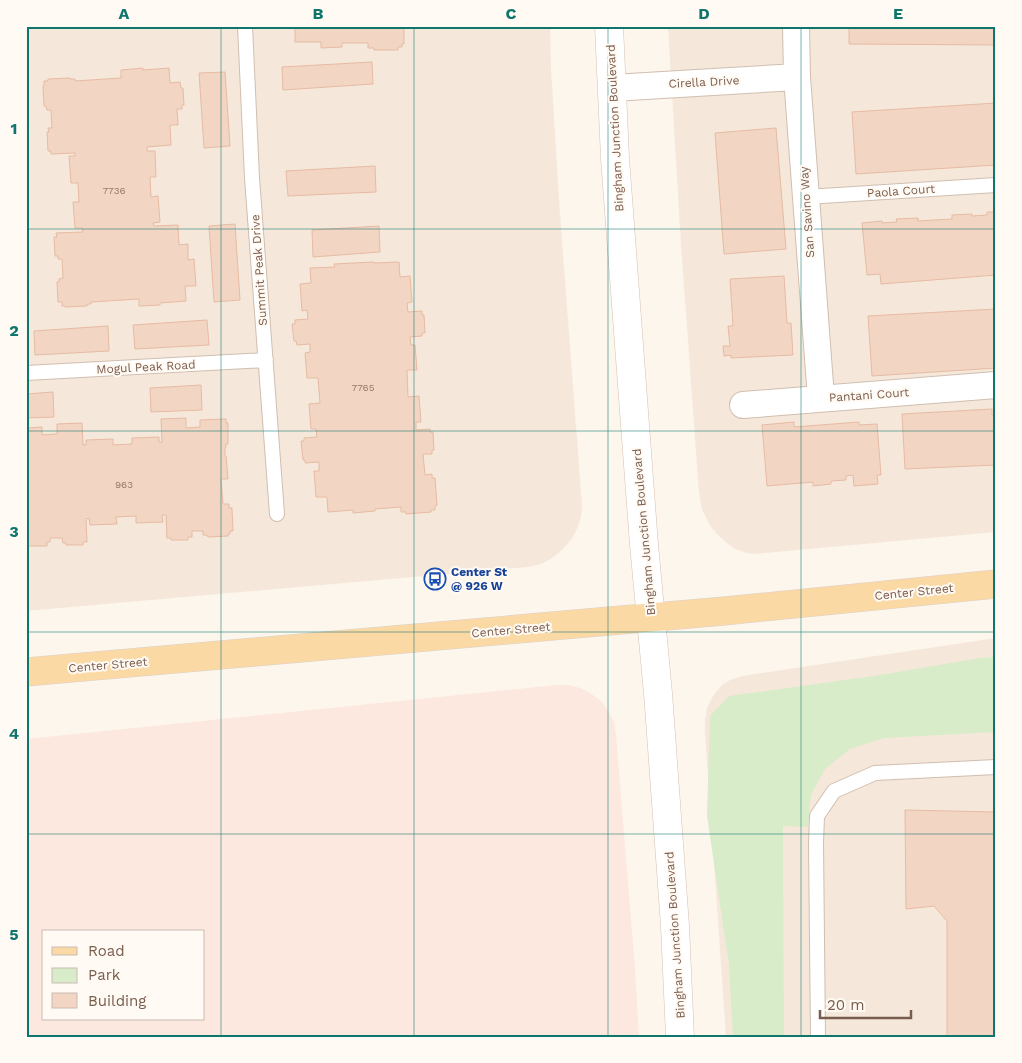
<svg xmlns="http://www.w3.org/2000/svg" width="1022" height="1063" viewBox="0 0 1022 1063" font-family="'Work Sans',sans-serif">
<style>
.residential{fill:#f5e8da}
.commercial{fill:#fde8e0;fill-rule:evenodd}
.green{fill:#d8ecc9}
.building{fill:#f3d5c3;stroke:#e6bba3}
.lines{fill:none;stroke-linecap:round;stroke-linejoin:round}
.service-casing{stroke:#d1beb0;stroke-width:16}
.minor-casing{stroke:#d1beb0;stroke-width:28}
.secondary-casing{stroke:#d6c0b0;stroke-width:29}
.primary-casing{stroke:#dad1cd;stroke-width:29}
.service{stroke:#fff;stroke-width:14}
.minor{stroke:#fff;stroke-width:26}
.secondary{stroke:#fff;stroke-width:28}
.primary{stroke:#fbd9a5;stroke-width:28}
.grid{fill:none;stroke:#0f766e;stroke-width:1;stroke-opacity:0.55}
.labels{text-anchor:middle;stroke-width:4;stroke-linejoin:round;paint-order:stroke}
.number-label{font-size:10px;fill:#987a6a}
.street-label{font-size:12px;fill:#7a5c4d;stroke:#fffaf3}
.transit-label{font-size:12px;font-weight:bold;fill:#164399;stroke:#fffaf3;text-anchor:start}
.neatline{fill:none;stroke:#0f766e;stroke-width:2}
.grid-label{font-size:16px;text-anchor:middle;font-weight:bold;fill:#0f766e}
</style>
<rect width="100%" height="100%" fill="#fdf6ec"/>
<path class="residential" d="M26 26H550L551 69 560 214 582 505 581 517 577 529 571 540 560 552 551 559 541 564 528 567 26 611Z
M668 26H996V532L755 554 747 553 735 549 727 543 717 534 711 527 702 510 699 493 681 245Z
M996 638V1037H726L705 733V720L707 708 713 696 722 685 730 680 742 676Z"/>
<path class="commercial" d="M556 685H568L580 688 590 693 600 700 608 710 614 722 616 735 635 968 639 1037H26V739ZM44 932H204V1019H44Z"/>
<path class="green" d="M996 657V732L884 738 850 749 825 769 811 795 808 827 783 826 784 1037H733L729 965 707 816 710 716 729 696 874 676 980 658Z"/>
<path class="building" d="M285 26H404V44H402V47H398V50H374V48H368V43H342V47L321 48V42H295V28H285Z
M708 26H770V27L708 28Z
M849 26H996V45L849 44Z
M372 62 373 84 283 90 282 67Z
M143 68V70L169 68 170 83 180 82 181 88H183L184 105H182V109H177L178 125H170L171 145 147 147V151H155L156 177H150L151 197 158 196 160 222 153 223 154 226 178 225 179 245 188 244V260L194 259 196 286H185L186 301 160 303V305L139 306V299L91 302V304H87V306L65 307V306H62V302H58L57 282H59V279L63 278 62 259H58V256H55L54 237H57L56 233 83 232 82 228H75L73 202H79L78 183H71L69 156H75V153L51 154V151H48L47 132H49L48 128H52L51 110H47L46 106H44L43 86H44V81H48V79L70 78V79H75V81L121 78V70Z
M225 72 230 146 204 148 199 73Z
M996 103V165L856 174 852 112Z
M776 128 786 249 724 254 715 133Z
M375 166 376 192 288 196 286 171Z
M987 212H996V275L881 284 880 274 867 275 862 223 882 221V223L897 222 896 219 918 218V221L952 219V215L972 214V216L987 215Z
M235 224 240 300 214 302 209 226Z
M379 226 380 252 313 257 312 230Z
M374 262V263L399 262 400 277 410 276 412 302 407 303 408 312 422 311V315H424L425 333H422V336L410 337 411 345H415L417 370H407L408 397 419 396 421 422H416V430L430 429V432H433L434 450H432V454H423L425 475 432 474V478H435L437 505 435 506V510H431V512L406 514V512H401V507L375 509V511L353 513V510L328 512 327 497H316L314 471H319V462L305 463V460H303L301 441H304V438L317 437 316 429H311L309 404 320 403 318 378H307L305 353 310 352V344L297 345 296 341H294L292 324H295V320L308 319 307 310 302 311 300 284 311 283 310 268 335 267 334 264Z
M784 276 787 323H791L793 355 731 358V355L724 356 723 346H730L728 326H733L730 279Z
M996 309V368L872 376 868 316Z
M207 320 209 345 135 349 133 325Z
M108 326 109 351 35 355 34 331Z
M201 385 202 410 151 412 150 388Z
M53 392 54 417 26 418V394Z
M992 409V415L996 414V471L995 465 905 469 902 414Z
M186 418V428L200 427V420L226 419V423H228V444H226V447L225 448V456H226L228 479H221L223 504H229V508H232L233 531H230V534H228V536L208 537 207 535H203V531H192V537H188V540H171V538H167L166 515H162L163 522 136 523V516L116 517 117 524 90 525 89 518 86 519 87 542H83V545H66V543H63L62 538H50V542H47V546H27L26 428 42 427V435L57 434V424L82 423 83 445H86V440L113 439V445L132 444V438L159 437V442H162L161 419Z
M794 422V427L859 422V425L877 424 881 475H877L878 484 854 486 853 475 846 476V480L831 481V484L813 486V482L767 486 762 425Z
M905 810 996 812V1037H947V921L934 906 906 909Z"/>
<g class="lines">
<g class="service-casing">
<path id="service" d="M245 26 252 178 277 514
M806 197 996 185
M26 373 266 360
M818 1037 816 843 817 816 834 791 875 773 996 767"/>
</g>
<g class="minor-casing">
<path id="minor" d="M796 26 797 77 821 398
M612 88 797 77
M743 405 996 385"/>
</g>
<g class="secondary-casing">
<path id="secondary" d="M609 26 615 158 644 545 658 693 675 926 680 1037"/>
</g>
<g class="primary-casing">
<path id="primary" d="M26 672 724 611 996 584"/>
</g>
<use href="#service" class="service"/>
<use href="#minor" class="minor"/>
<use href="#secondary" class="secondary"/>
<use href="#primary" class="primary"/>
</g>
<path class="grid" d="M221 26V1037M414 26V1037M608 26V1037M801 26V1037M26 229H996M26 431H996M26 632H996M26 834H996"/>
<defs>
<g id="bus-ring" transform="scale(1.125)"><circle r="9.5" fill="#fffaf3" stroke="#1a4fb4" stroke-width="1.5"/><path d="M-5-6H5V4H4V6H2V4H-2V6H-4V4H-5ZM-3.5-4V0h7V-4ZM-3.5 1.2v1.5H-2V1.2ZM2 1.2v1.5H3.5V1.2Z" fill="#1a4fb4"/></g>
</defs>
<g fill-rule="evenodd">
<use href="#bus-ring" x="435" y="579"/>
</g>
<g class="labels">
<g class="number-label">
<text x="114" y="194">7736</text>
<text x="363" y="391">7765</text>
<text x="124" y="488">963</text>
</g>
<g class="street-label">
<text transform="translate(704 82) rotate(-3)" y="4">Cirella Drive</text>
<text transform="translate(615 128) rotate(-93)" y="4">Bingham Junction Boulevard</text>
<text transform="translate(901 191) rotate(-4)" y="4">Paola Court</text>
<text transform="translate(807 212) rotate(-94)" y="4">San Savino Way</text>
<text transform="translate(259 270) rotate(-94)" y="4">Summit Peak Drive</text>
<text transform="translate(146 367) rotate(-3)" y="4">Mogul Peak Road</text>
<text transform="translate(869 395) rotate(-4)" y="4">Pantani Court</text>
<text transform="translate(644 532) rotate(-95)" y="4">Bingham Junction Boulevard</text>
<text transform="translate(914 592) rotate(-6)" y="4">Center Street</text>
<text transform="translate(511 630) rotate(-5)" y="4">Center Street</text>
<text transform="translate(108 665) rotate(-5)" y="4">Center Street</text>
<text transform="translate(675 935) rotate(-94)" y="4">Bingham Junction Boulevard</text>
</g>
<g class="transit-label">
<text x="451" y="576">Center St<tspan x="451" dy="14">@ 926 W</tspan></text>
</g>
</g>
<rect width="1022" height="1063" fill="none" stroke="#fffaf3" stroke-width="55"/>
<rect x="42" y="930" width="162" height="90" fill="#fffaf3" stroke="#cabbb1"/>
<rect x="52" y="947" width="25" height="8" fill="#fbd9a5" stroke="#cabbb1"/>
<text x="88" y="956" font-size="15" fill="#7a5c4d">Road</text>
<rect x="52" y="968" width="25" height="15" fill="#d8ecc9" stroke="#cabbb1"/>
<text x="88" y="980" font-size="15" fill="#7a5c4d">Park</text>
<rect x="52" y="993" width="25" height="15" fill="#f3d5c3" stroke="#cabbb1"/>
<text x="88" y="1006" font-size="15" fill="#7a5c4d">Building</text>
<path d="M820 1010v8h91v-8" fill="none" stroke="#7a5c4d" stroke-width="2.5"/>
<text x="827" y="1010" font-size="15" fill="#7a5c4d" stroke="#fffaf3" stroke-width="4" paint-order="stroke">20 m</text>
<rect x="28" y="28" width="966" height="1008" class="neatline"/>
<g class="grid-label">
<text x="124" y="19">A</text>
<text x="318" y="19">B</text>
<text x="511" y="19">C</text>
<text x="704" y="19">D</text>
<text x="898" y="19">E</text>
<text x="14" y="134">1</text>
<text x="14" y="336">2</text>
<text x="14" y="537">3</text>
<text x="14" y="739">4</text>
<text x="14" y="940">5</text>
</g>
</svg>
